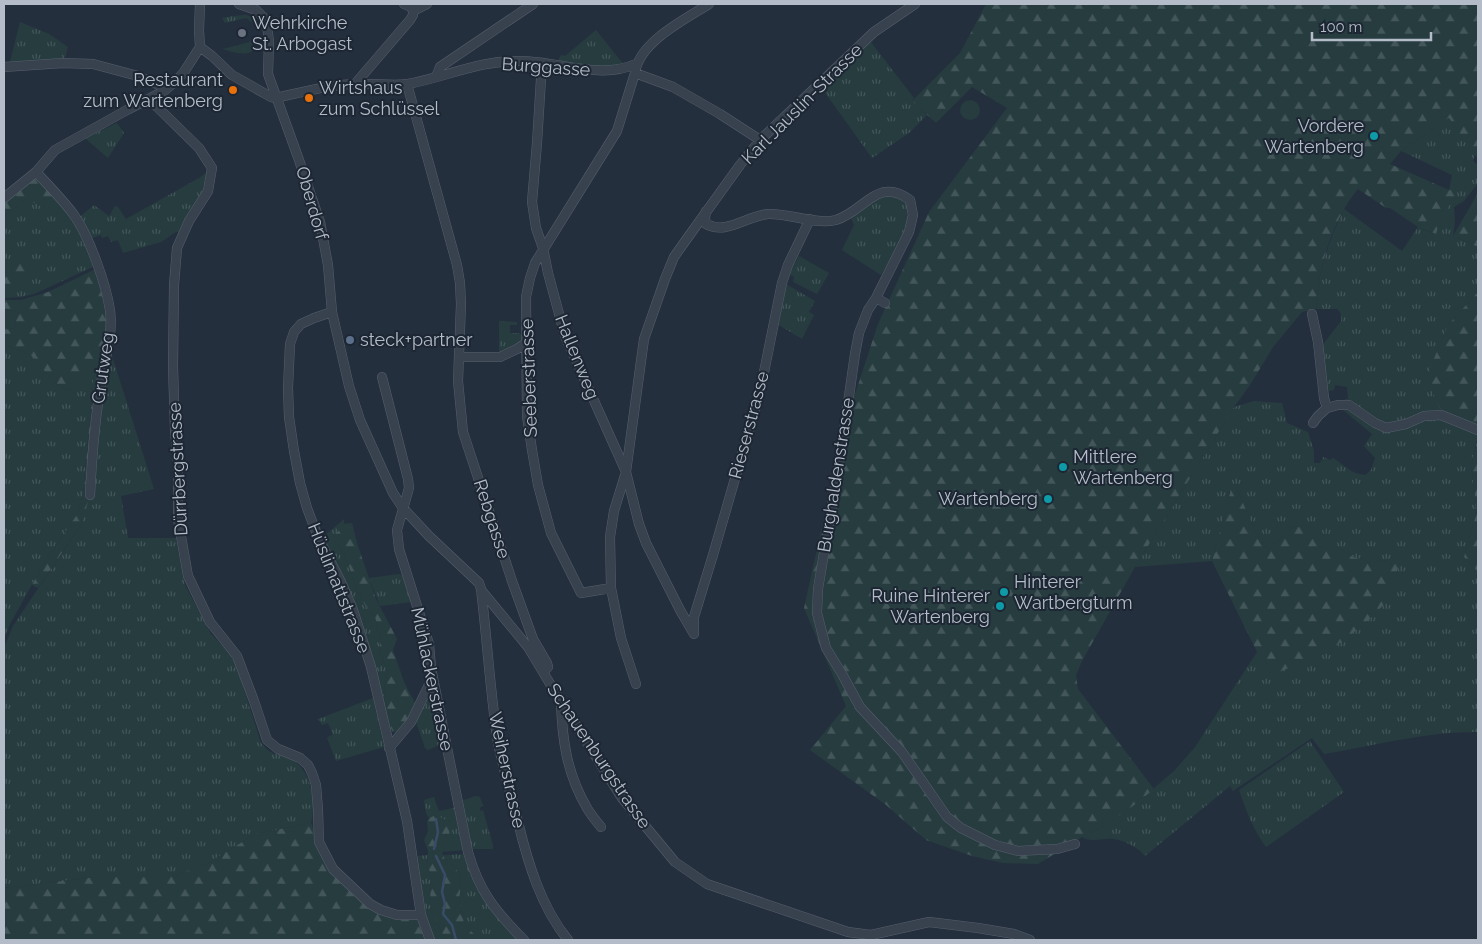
<svg xmlns="http://www.w3.org/2000/svg" width="1482" height="944" viewBox="0 0 1482 944" font-family="Raleway,sans-serif">
<style>
.grass{fill:url(#grass-tufts)}
.forest{fill:url(#forest-firs)}
.pitch{fill:#263c3f}
.lines{fill:none;stroke-linecap:round;stroke-linejoin:round}
.stream{stroke:#394c67;stroke-width:2.5}
.minor-casing{stroke:#565f6c;stroke-width:10}
.minor{stroke:#38414e;stroke-width:9}
.worship-dot{fill:#6b7280;stroke:#1d2633;stroke-width:2}
.food-dot{fill:#e8710a;stroke:#1d2633;stroke-width:2}
.culture-dot{fill:#0f9aa8;stroke:#1d2633;stroke-width:2}
.service-dot{fill:#5c6f8a;stroke:#1d2633;stroke-width:2}
.labels{text-anchor:middle;stroke-width:4;stroke-linejoin:round;paint-order:stroke}
.poi-label{font-size:18px;fill:#b4bcc9;stroke:#1d2633;text-anchor:start}
.street-label{font-size:18px;fill:#b4bcc9;stroke:#1d2633}
</style>
<defs>
<pattern id="grass-tufts" width="24" height="20" patternUnits="userSpaceOnUse" patternTransform="scale(1.25)"><rect width="24" height="20" fill="#263c3f"/><path d="M3 7l-1-3M5 7V3M7 7l1-3M15 17l-1-3M17 17v-4M19 17l1-3" fill="none" stroke="#435659"/></pattern>
<pattern id="forest-firs" width="22" height="20" patternUnits="userSpaceOnUse" patternTransform="scale(1.25)"><rect width="22" height="20" fill="#263c3f"/><path d="M5 1l3.5 6h-7zM16 11l3.5 6h-7z" fill="#435659"/></pattern>
</defs>
<rect width="100%" height="100%" fill="#242f3e"/>
<path class="grass" d="M246 15 253 17 258 23 255 25 248 19 246 18 225 23 222 18 233 16Z
M20 22 49 34 68 47 63 63 9 66Z
M596 30 624 65 614 68 557 63 561 55 565 56Z
M256 38C260 59 236 54 223 49L250 42 251 39Z
M870 41 914 98 912 101 927 115 909 133 872 158 821 87Z
M1449 118 1472 149 1475 154 1473 161 1478 165V183L1464 201 1454 207 1455 222 1453 236 1478 247V292L1448 325 1443 413 1385 425 1345 401V399H1348L1347 387 1335 385 1334 390 1328 391 1321 347 1341 321C1342 316 1341 312 1337 309H1316C1317 274 1329 240 1344 209L1402 251 1418 227 1435 234 1450 202 1457 198 1449 190 1452 175 1401 151Z
M117 123 124 133 108 158 85 138Z
M207 172 204 189 179 232H176L161 242 123 253 118 240 111 242 108 236 102 238 101 235 92 238 89 237 78 218 94 205 109 216 115 206 118 207 126 219 199 178Z
M51 190 74 215 97 265 34 294 21 297 4 298V216L24 201H30L45 208Z
M884 195C888 196 895 195 900 197 927 208 890 260 881 275L842 250 854 225 850 216Z
M799 256 829 273 817 294 793 282 794 277 789 274Z
M786 284 815 301 809 312 814 315 802 339 779 325Z
M4 309 18 312 14 328 4 330Z
M499 321 517 322V325H510V333H518L523 335 521 343 499 355Z
M4 345 22 351 36 358 46 373 57 384 69 391 82 380 95 364 83 494 78 513 40 570 9 626 4 639Z
M109 346 154 489 121 496 128 538H176L185 585 211 634 234 658 261 743C264 746 266 749 269 751 277 756 288 756 295 761 312 775 316 802 311 823L255 834 205 865 169 877H96L4 888V648L13 626 82 523Z
M1254 401 1282 403 1287 423 1308 432 1314 451V463H1320L1323 457 1330 460 1333 458C1346 466 1349 473 1365 475L1371 470 1375 458 1364 446 1372 434 1342 409 1352 411 1375 428 1386 431 1432 418 1446 419 1448 423 1478 435 1471 466 1477 511 1464 557 1478 572V732C1429 731 1372 746 1324 754L1312 738 1233 791 1230 786 1145 856C1137 847 1126 841 1114 839 1102 838 1092 843 1082 837L1101 828 1133 806 1174 771 1195 747 1257 652 1276 673 1284 669 1393 582 1397 572 1387 560 1376 563 1353 557 1335 546 1332 542 1306 523 1301 527 1293 526C1282 539 1277 546 1260 542L1236 487 1229 492 1228 502 1212 561 1135 567 1234 407Z
M344 519V524H342L338 544 348 563 356 588 366 607 375 617 379 632 380 652 388 673C380 691 386 708 390 727L396 732 391 731 389 728 370 650 323 537Z
M399 574 404 576 412 602 380 606 369 578Z
M432 692 444 743 428 750 425 748 417 725 416 718 428 695Z
M373 698 384 747 336 761 327 738 333 734 328 723 322 725 318 719Z
M1310 741 1344 792 1266 847C1253 830 1246 810 1239 790Z
M476 796 480 797 483 805 480 808V811L483 810 493 845V849H471L461 801Z
M434 797 439 811 457 807 465 850 442 852 436 815 429 818 426 813 424 800Z
M465 854 476 884 521 940H481L465 926 459 902 461 882 456 868 444 858 443 855Z
M428 855 427 866 431 874 430 904 439 928 447 940H432L425 921 417 856Z"/>
<path class="forest" d="M986 4H1478V159L1449 118 1401 151 1390 164 1449 190H1454L1457 198C1447 204 1445 214 1445 225L1438 227 1436 234 1418 227 1390 208H1386L1358 189C1333 218 1317 271 1316 309L1302 312 1273 347 1250 385 1234 407 1135 567 1082 661 1076 675 1078 689 1154 789 1133 806 1101 828 1082 837 1038 864 1003 863 972 856 926 840 886 805 810 750 846 706 804 608 843 431 878 324 929 212 1007 108 972 87 936 123 912 101 960 53Z
M36 172 51 189C51 197 51 202 45 208L30 201H24L4 216V199Z
M1478 193V247L1453 236Z
M23 262 29 270C28 281 20 284 9 288L4 286V268L7 264 13 267Z
M98 268 110 311 90 495 82 523 38 588 32 585 40 570 78 513 83 494 95 365 82 380 69 391 57 384 46 373 35 358 22 351 4 345V330L14 328 18 312 4 309V300H21L48 292Z
M1478 292V435L1447 423 1426 378 1448 325Z
M1478 438V572L1464 557 1477 511 1471 466Z
M1232 485 1236 487 1260 542C1278 546 1282 538 1293 526L1301 527 1306 522 1332 542 1335 546 1353 557 1376 563 1387 560 1397 564V572L1389 599 1366 623 1337 645 1302 663 1276 673 1257 652 1212 561Z
M352 523 357 543 376 599 397 639 393 650 404 682 415 703 414 710 401 731 396 732 390 728C386 708 380 692 388 673L380 652 379 632 375 617 366 607 356 588 348 563 334 536 340 529 342 524Z
M436 815 450 822 449 844 442 851 444 858 456 868 461 882 459 902 465 926 481 940H447L439 928 430 904 431 874 427 866 428 858V851L424 840 428 831 427 822 429 818Z
M311 823 319 842 333 869 381 910 421 915 430 940H4V888L96 877H169L205 865 255 834Z"/>
<path class="pitch" d="M960 110a10 10 0 1 1 20 0a10 10 0 1 1-20 0Z"/>
<g class="lines">
<path class="stream" d="M434 849 438 832 436 819
M436 856 445 875 442 892 445 904 443 914 452 925 456 940"/>
<g class="minor-casing">
<path id="minor" d="M239 4 256 10 263 17 267 25 269 42 268 74 299 160 320 222 328 265 332 312 349 386 360 420 393 493 403 508 429 536 479 583 481 589C487 639 490 688 497 737 502 765 511 794 518 822 528 863 541 907 568 940
M404 4 411 7 413 11
M200 47 212 56 232 75 271 97 276 98
M542 63 537 143 532 202 536 228 543 248 548 273 565 336 626 472 639 524 646 543 680 610 694 634
M4 67 63 63 93 64 138 76 159 85 164 91
M635 73 673 87 720 114 760 140
M436 77 440 67 533 4
M355 84 410 20 413 15V11L427 4
M407 84 457 265 460 283 461 304 458 381 463 432 512 581 533 639 547 663 548 667 543 672
M276 98C302 92 328 85 355 84 372 83 391 86 408 84 446 77 480 60 520 61 558 61 599 80 636 64
M149 99 199 148 212 168 208 191 189 221 177 248 174 285 173 366 175 430 178 463V519L188 576 210 622 237 656 254 701 267 740 278 749 300 758 308 765 312 773 316 785 318 810 319 842 333 869 370 904 381 910 397 915H421
M36 172C49 186 63 200 74 215 89 236 106 284 110 310 113 334 106 355 102 378 95 416 92 455 90 495
M4 198 36 172 55 150 127 110 164 91 176 81 184 72 200 47 199 30 200 4
M706 211 705 218 706 224C727 235 746 216 768 214 788 213 817 225 836 220 865 211 877 176 910 200L913 215 909 232 876 298 868 310 859 333 855 354 842 445 818 589 817 613 826 648 842 674 860 707 902 752 947 817 961 828 995 845 1018 851 1057 849 1075 844
M876 298 885 303
M332 312 314 318 301 324 294 332 290 344 288 388 289 417 294 451 300 483 307 508 318 537 342 584 353 610 371 667 407 821 421 915 430 940
M1312 314 1318 342 1324 398 1327 408
M459 357H500L517 349 526 343
M382 377 408 479 409 488 397 530 399 549 429 644 431 668 438 703 468 852C479 891 495 911 524 940
M1313 423 1318 416 1327 408 1338 405H1349L1375 423 1386 428 1406 424 1424 416 1441 415 1478 430
M611 588 581 593 551 533 538 485 532 450 527 416 526 297 530 278 535 263 617 131 635 73C639 42 684 20 709 4
M481 590 528 647 552 687 622 798 675 862 707 884 848 932 871 935 929 922 978 928 1014 934 1030 940
M694 633V617L713 555 760 392 782 283 788 265 810 219
M636 684 621 638 611 588 610 537 614 511 626 472 644 339 665 279 674 257 686 240 740 165 760 140 874 32 915 4
M561 701C562 740 567 774 587 808 591 815 596 821 601 827
M389 748 411 722 431 681V676"/>
</g>
<use href="#minor" class="minor"/>
</g>
<circle class="worship-dot" cx="242" cy="33" r="5"/>
<g class="food-dot">
<circle cx="233" cy="90" r="5"/>
<circle cx="309" cy="98" r="5"/>
</g>
<g class="culture-dot">
<circle cx="1374" cy="136" r="5"/>
<circle cx="1063" cy="467" r="5"/>
<circle cx="1048" cy="499" r="5"/>
<circle cx="1004" cy="592" r="5"/>
<circle cx="1000" cy="606" r="5"/>
</g>
<circle class="service-dot" cx="350" cy="340" r="5"/>
<g class="labels">
<g class="poi-label">
<text x="252" y="29">Wehrkirche<tspan x="252" dy="21">St. Arbogast</tspan></text>
<text x="223" y="86" text-anchor="end">Restaurant<tspan x="223" dy="21">zum Wartenberg</tspan></text>
<text x="319" y="94">Wirtshaus<tspan x="319" dy="21">zum Schlüssel</tspan></text>
<text x="1364" y="132" text-anchor="end">Vordere<tspan x="1364" dy="21">Wartenberg</tspan></text>
<text x="360" y="346">steck+partner</text>
<text x="1073" y="463">Mittlere<tspan x="1073" dy="21">Wartenberg</tspan></text>
<text x="1038" y="505" text-anchor="end">Wartenberg</text>
<text x="1014" y="588">Hinterer<tspan x="1014" dy="21">Wartbergturm</tspan></text>
<text x="990" y="602" text-anchor="end">Ruine Hinterer<tspan x="990" dy="21">Wartenberg</tspan></text>
</g>
<g class="street-label">
<text transform="translate(546 67) rotate(4)" y="6">Burggasse</text>
<text transform="translate(802 104) rotate(-45)" y="6">Karl Jauslin-Strasse</text>
<text transform="translate(312 203) rotate(74)" y="6">Oberdorf</text>
<text transform="translate(577 357) rotate(68)" y="6">Hallenweg</text>
<text transform="translate(103 368) rotate(-82)" y="6">Grutweg</text>
<text transform="translate(529 378) rotate(-92)" y="6">Seeberstrasse</text>
<text transform="translate(749 425) rotate(-75)" y="6">Rieserstrasse</text>
<text transform="translate(178 469) rotate(-93)" y="6">Dürrbergstrasse</text>
<text transform="translate(836 475) rotate(-81)" y="6">Burghaldenstrasse</text>
<text transform="translate(492 519) rotate(72)" y="6">Rebgasse</text>
<text transform="translate(339 588) rotate(68)" y="6">Hüslimattstrasse</text>
<text transform="translate(432 679) rotate(78)" y="6">Mühlackerstrasse</text>
<text transform="translate(599 756) rotate(56)" y="6">Schauenburgstrasse</text>
<text transform="translate(507 770) rotate(78)" y="6">Weiherstrasse</text>
</g>
</g>
<rect width="1482" height="944" fill="none" stroke="#b4bcc9" stroke-width="10"/>
<path d="M1312 32v8h119v-8" fill="none" stroke="#b4bcc9" stroke-width="2.5"/>
<text x="1320" y="32" font-size="15" fill="#b4bcc9" stroke="#1d2633" stroke-width="4" paint-order="stroke">100 m</text>
</svg>
